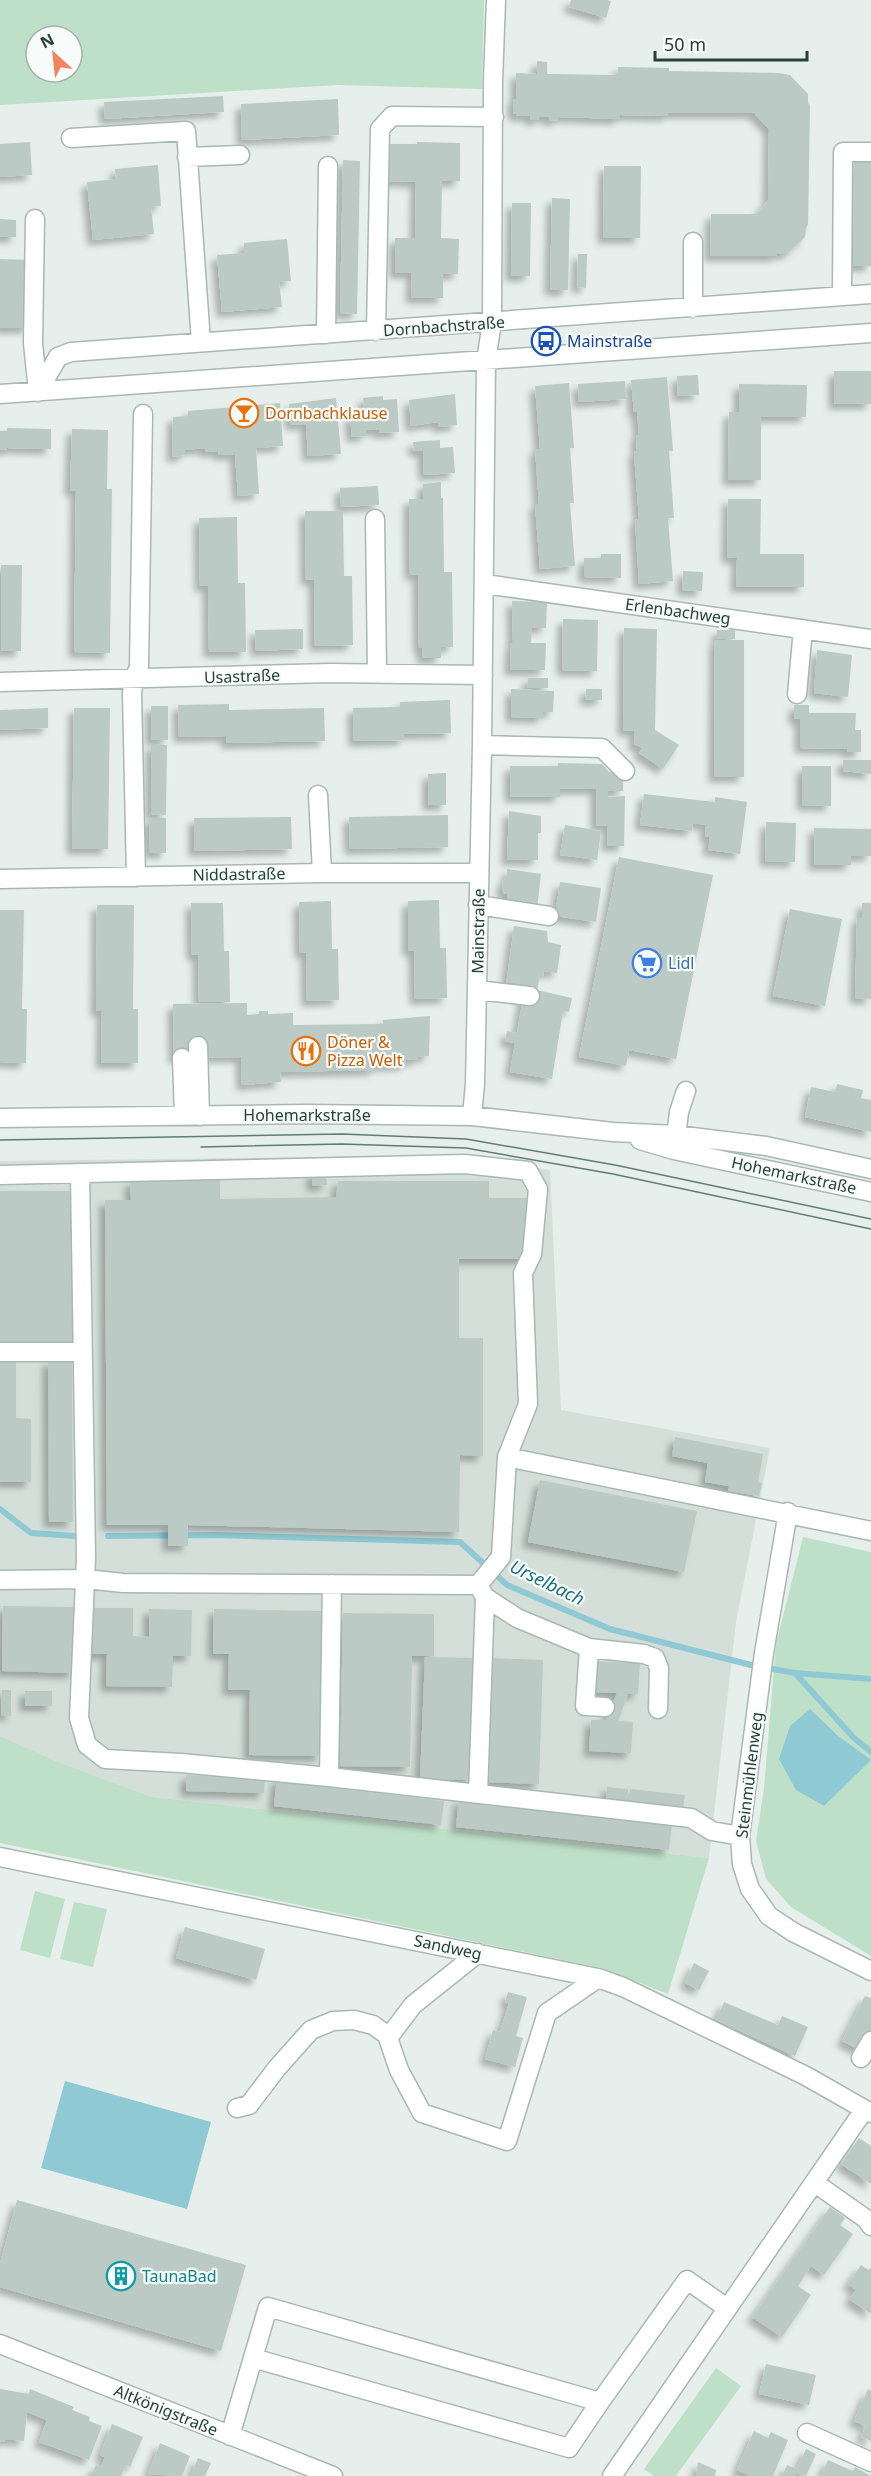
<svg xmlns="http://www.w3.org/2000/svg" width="871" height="2476" viewBox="0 0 871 2476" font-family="'Noto Sans',sans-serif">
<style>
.built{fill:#d4dfda}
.green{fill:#bfe0c8;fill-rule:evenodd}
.water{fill:#8ec9d4}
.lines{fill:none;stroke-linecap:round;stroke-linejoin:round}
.stream{stroke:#8ec9d4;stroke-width:6}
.building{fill:#bbcac4;filter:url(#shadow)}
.minor-casing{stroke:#a8b8b2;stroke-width:21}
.minor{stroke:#fff;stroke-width:18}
.tram{stroke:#5f7d75;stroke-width:1.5}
.labels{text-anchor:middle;stroke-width:4.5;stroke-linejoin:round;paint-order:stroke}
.street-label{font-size:16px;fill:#24423a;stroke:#f7fbf9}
.transit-label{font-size:16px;fill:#164399;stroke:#f7fbf9;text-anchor:start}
.food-label{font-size:16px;fill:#c56008;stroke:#f7fbf9;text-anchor:start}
.shop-label{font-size:16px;fill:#366cbe;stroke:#f7fbf9;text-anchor:start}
.culture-label{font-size:16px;fill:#0d838f;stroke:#f7fbf9;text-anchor:start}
.water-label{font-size:18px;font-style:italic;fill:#1c6f80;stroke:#f7fbf9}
</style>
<defs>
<filter id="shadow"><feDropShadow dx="-5.5" dy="5.5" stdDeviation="3" flood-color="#0004"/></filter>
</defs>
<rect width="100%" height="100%" fill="#e6efeb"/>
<path class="built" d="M465 1155 550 1170 561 1410 770 1448 736 1622 709 1858 152 1797 56 1761 0 1736V1161Z"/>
<path class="green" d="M0 0H484L482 89 337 85 0 105ZM36 36H72V72H36Z
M803 1537 871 1552V1956L791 1907 766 1879 756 1841 764 1788 776 1644Z
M0 1736 56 1761 152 1797 709 1858 668 1994 602 1968 0 1843Z
M35 1891 65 1899 50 1958 20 1950Z
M74 1902 107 1909 93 1967 60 1959Z
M716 2368 741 2386 676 2476H654L644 2469Z"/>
<path class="water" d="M810 1709 837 1735 871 1760 824 1806 796 1790 779 1759 790 1726Z
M65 2081 211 2122 187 2209 41 2168Z"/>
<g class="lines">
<path class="stream" d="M0 1509 31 1533 75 1536
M108 1536 214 1535 460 1542 507 1585 610 1629 751 1665 795 1673 871 1679
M795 1673 853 1737 871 1752"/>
</g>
<path class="building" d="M571 0H607L611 1 606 18 569 7Z
M537 61 547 62V74L618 75V67L669 68V71L779 73 790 75 808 94V103L810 105 808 225 806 228 805 237 787 254H777V256H710L711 214H757L768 200 769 129 754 113H668V116L620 115V119L558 117V120L549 121V117H539V120H530V116H516V114H513V99H516V73L537 74Z
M223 96 224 112 105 119 104 102Z
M338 99 339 135 242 140 241 104Z
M30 142 32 175 0 177V144Z
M417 142 460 143V181H442L441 238 459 239 458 274H443V298H411L412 273H395V238H415L416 182 385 181 386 144H417Z
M343 160 360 161 357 314 340 313Z
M854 161H871V266H853Z
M158 165 161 206 151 207 154 234 93 240 87 182 116 179 115 169Z
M604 166H641L640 238H603Z
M552 198 570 199 568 290H550Z
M512 203H531L530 276H511Z
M0 219 16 220V237H0Z
M287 239 291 281 279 282 282 307 222 312 217 255 244 253V243Z
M578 254H587L586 288 577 287Z
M0 259 30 260 29 328H0Z
M834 371H871V404H834Z
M698 375 699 395 678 396 677 376Z
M667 377 673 451H669L674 518H668L673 581 639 584 635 520 639 519 634 452 637 451 636 436 639 435 637 412H634L631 380Z
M625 381 626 399 579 402 578 384Z
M569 383 574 448H570L574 503H570L575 566 540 569 535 504H539L535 449H540L535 386Z
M739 384 807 385 806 417H761V480H728L729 412H739Z
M455 394 457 425 438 427V422L411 426 409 400Z
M383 396V400L397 399 399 432 379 433V430H366V436L352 437 350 416 365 415 363 398Z
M336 398 341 454 308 456 306 424 291 425 289 404Z
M280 403 283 446 256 448 259 494 238 496 235 454 219 455 218 451 205 452V448L185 450V455L172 457 173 417 188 416V411Z
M7 428 51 429V449L7 448V450H0V431H7Z
M72 429 108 430 107 489H112L110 653 74 652 76 491 70 490Z
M440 440V448L453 447 455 473 424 475 423 451H414L413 442Z
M441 482V498H443L444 572H452L453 647H441V658H422V647L419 648 418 574 410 575 409 499H423V484Z
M378 486 379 505 341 507 340 488Z
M728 499H761L760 554H804V587H736L737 558H727Z
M305 511H343L344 576H352L353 645 315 646 314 580H306Z
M237 517 238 583H245L246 652H209L208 586H200L199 518Z
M601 554H621V578L584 577V558H601Z
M1 565H22L21 651H1Z
M683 571 703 572 702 591 682 590Z
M512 601 547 602 546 628H532L531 643H546L545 670H510L511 643H513Z
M563 619 598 620 597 671 562 670Z
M624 628 657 629 655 730 679 745 663 769 639 753 642 748 634 744 635 731H623Z
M303 629V649L256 651 255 630Z
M717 630H735V639H717Z
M715 640H744V777H714Z
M817 650 852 655 848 697 814 693Z
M528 678H548V688H527Z
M511 689 554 691 553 712H543V718L511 717Z
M586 689H602V700H585Z
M450 700 451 733 404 734V740L354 741 353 708 400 707V702Z
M229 704V710L324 708 325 741 226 743V736L179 737 178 705Z
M794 705H809V713H856L855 730H861V752H847V749L800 748V719H794Z
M151 706H168V740H151Z
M48 708V728L0 730V710Z
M74 708H110L108 849H72Z
M151 745H167L166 815 151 814Z
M843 760H871V774L843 771Z
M558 763 602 764 609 772H623V791H608V797L625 796 624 846H607L608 826H596V789H560V797H510V766H558Z
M802 766H831V806L802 805Z
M446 773V805H428V774Z
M644 794 715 802V797L747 802 740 854 708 850 710 837 705 836 706 825 693 823 692 831 640 825Z
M509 811 541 816V833H538V860H507Z
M448 815V847L350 849 349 817Z
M291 817 292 849 194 851V818Z
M149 818H166V853H150Z
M766 822 796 823 795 862 765 861Z
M565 825 601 831 597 860 560 855Z
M814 828 871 829V856H851V865H814Z
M619 857 713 875 676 1059 629 1050 626 1066 579 1057Z
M507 869 541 874 537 909 506 904 508 894H504L502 890 503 881 507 878Z
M560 882 601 888 596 922 555 916Z
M439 900 440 948H446L447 998 415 999 414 951H408V901Z
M331 901 332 949H338L339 1000 307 1001 306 953H300L299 902Z
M191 903H223L224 951H229L230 1002H199L198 955H192Z
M862 903H871V999L855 998 857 918H862Z
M97 905H134L133 1009H138V1063H101L102 1011H96Z
M790 909 842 919 825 1006 773 996Z
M0 910H24L22 1009H27L26 1063 0 1062Z
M514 926 547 931 548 942 561 945 557 973 544 971 543 976H540L537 990 572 998 569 1012 563 1011 552 1079 510 1072 515 1043 505 1041 507 1031 517 1033 523 998 506 985Z
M247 1003V1015L259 1014V1011H268V1014L293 1013V1025L383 1024V1020L430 1016 429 1056 418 1057V1060H406V1065L375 1066V1070L280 1072 281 1082 242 1085 241 1057 174 1058 173 1004Z
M837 1084 863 1090 861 1098 871 1100V1132L805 1117 811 1087 835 1092Z
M326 1172 327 1185 312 1186V1173Z
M220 1180V1199L336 1197 338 1181H489V1198H528V1259H459V1338H483V1456L460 1455 459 1532 188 1525V1546H168V1525H107L105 1200H131L130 1181Z
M0 1191H72V1342H0Z
M0 1360H16V1418L31 1419V1482H0Z
M48 1361H72L73 1522H49Z
M675 1437 763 1454 758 1482 762 1483 759 1496 728 1491 729 1486 705 1482 708 1463 672 1456Z
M540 1480 697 1511 684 1572 528 1542Z
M3 1606 76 1607 74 1673 2 1671Z
M90 1608H133V1636L149 1637V1609L192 1610 191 1656H173L172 1687 106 1686 107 1654H88Z
M214 1609 324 1611 321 1756 249 1755 250 1690H228L229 1654H213Z
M343 1613 434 1614V1656H412L410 1767 340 1766Z
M425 1657 476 1658 471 1780 420 1779Z
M489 1658 543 1660 539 1784 485 1782Z
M593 1661 640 1663 638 1694H628L618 1721 633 1722 631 1753 589 1751 591 1720H606L617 1693 592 1692Z
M2 1690H11V1716L1 1715Z
M25 1691H52V1706H25Z
M186 1775 265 1778 264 1793 186 1791Z
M277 1778 332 1784V1788L444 1801 441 1825 274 1806Z
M607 1787 628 1789 627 1803 606 1800Z
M630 1789 685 1795 683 1808 628 1802Z
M459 1799 672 1824 669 1850 456 1827Z
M185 1927 265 1949 256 1980 176 1958Z
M694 1963 709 1971 699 1990 685 1983Z
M508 1992 527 1997 516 2036 523 2038 515 2067 485 2059 493 2030 500 2032 509 2003 505 2002Z
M865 1996 871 1998V2033L862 2051 842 2041Z
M724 2002 778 2025 782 2016 808 2027 795 2056 716 2020Z
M859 2138 871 2146V2184L841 2164Z
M17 2200 246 2265 221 2351 0 2287V2264Z
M830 2207 845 2218 840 2225 853 2234 824 2275 811 2266 798 2286 811 2295 782 2337 752 2317Z
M861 2265 869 2270 871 2267V2314L849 2299 856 2290 848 2284Z
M766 2364 816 2375 809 2405 759 2394Z
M0 2389 29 2394 30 2389 74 2407 72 2410 90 2417 89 2421 102 2426 89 2460 39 2442 47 2420 27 2412 24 2441 5 2439 4 2442 0 2441Z
M868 2389 871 2391V2441L861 2437 866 2426 854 2421Z
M112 2424 143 2437 130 2467 126 2465 121 2476H91L96 2465 101 2467 105 2457 100 2455Z
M754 2431 768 2438 771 2432 788 2440 773 2476H750L737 2470Z
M160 2443 190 2456 182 2476 148 2474Z
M806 2449 816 2454 806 2476 795 2473 793 2476H782L787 2465 797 2469Z
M198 2458 211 2463 205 2476H191Z
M828 2460 853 2471 855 2467 871 2476H821Z
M698 2462 716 2470 715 2476H696Z"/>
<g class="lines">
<g class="minor-casing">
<path id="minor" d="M71 138 186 131 201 342
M187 157 240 155
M35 219 33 343 38 392
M842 296 843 152H871
M693 308V242
M376 331 380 129 392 116 494 117
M326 334 328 166
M38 392 58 357 71 352 871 294
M0 394 871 333
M375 519 377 673
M485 584 871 639
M0 682 330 673 483 675
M797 694 803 629
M482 745 602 748 625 771
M318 795 322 873
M136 877 132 693 134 679 139 667 143 414
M0 879 322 873H478
M478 905 549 916
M477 990 530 996
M198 1046 200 1116
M182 1058 184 1116
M472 1116 475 1084 482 745 486 361 492 322 493 81 496 0
M0 1118 305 1114 472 1116 613 1132 676 1135 766 1146 871 1169
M640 1140 674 1150 871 1192
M675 1145 679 1112 686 1091
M80 1173 86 1558 79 1718 87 1745 105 1759 181 1763 329 1777 691 1818 712 1831 740 1836
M0 1175 465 1164 528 1171 538 1189 532 1254 523 1273 528 1404 507 1457 871 1531
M0 1352H82
M788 1512 764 1653 740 1836 742 1864 750 1889 769 1916 793 1932 871 1971
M0 1580 86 1579 123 1583 478 1585 485 1597 517 1618 589 1648 644 1654 655 1658 659 1668 658 1709
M478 1585 501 1557 507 1457
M589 1648 585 1706 605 1707
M329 1777 332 1584
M478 1794 485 1597
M0 1857 598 1978 623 1987 806 2076 871 2113
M388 2038 413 2005 478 1953
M861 2058 871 2041
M237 2108 249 2105 277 2068 311 2030 333 2021 354 2020 373 2025 387 2035 399 2070 422 2113 507 2141 547 2013 598 1978
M815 2183 866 2219 871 2226
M0 2344 333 2476
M253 2358 569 2448 600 2402
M807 2433 871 2462
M230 2436 268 2307 600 2402 687 2280 727 2308
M612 2476 864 2110"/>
</g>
<use href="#minor" class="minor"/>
<path class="tram" d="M0 1140 342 1134 466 1139 615 1165 871 1219
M201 1147 342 1144 466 1148 613 1174 871 1229"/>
</g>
<defs>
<g id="bus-ring" transform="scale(1.5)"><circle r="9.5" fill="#f7fbf9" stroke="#1a4fb4" stroke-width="1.5"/><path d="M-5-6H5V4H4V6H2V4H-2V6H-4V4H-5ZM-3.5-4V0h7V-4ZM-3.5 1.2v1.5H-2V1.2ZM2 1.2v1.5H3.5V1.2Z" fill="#1a4fb4"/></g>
<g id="bar-ring" transform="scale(1.5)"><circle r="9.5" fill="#f7fbf9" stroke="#e8710a" stroke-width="1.5"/><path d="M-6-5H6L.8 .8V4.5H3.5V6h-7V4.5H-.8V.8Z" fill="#e8710a"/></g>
<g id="supermarket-ring" transform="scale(1.5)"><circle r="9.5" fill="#f7fbf9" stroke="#3f7fe0" stroke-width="1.5"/><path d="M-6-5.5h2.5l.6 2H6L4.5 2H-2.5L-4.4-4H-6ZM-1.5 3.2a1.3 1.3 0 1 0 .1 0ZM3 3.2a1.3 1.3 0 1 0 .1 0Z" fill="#3f7fe0"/></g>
<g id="restaurant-ring" transform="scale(1.5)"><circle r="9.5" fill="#f7fbf9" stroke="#e8710a" stroke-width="1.5"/><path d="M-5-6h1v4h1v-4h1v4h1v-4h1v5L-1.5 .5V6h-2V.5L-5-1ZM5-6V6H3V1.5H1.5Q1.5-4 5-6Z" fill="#e8710a"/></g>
<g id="building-ring" transform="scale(1.5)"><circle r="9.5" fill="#f7fbf9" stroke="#0f9aa8" stroke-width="1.5"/><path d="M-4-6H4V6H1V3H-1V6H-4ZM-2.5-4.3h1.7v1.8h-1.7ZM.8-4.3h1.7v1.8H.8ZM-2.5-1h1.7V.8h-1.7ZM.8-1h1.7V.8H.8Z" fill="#0f9aa8"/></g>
</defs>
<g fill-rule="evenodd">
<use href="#bus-ring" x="546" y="341"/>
<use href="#bar-ring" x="244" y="413"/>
<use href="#supermarket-ring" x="647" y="963"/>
<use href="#restaurant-ring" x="306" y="1051"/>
<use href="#building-ring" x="121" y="2276"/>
</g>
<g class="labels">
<g class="street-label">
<text transform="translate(444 326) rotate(-4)" y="6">Dornbachstraße</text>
<text transform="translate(678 611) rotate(8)" y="6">Erlenbachweg</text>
<text transform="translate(242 676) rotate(-2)" y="6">Usastraße</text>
<text transform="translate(239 874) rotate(-1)" y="6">Niddastraße</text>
<text transform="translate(478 931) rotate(-89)" y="6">Mainstraße</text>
<text x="307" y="1121">Hohemarkstraße</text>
<text transform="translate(794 1175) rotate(12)" y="6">Hohemarkstraße</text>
<text transform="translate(749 1775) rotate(-83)" y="6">Steinmühlenweg</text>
<text transform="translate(448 1947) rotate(12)" y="6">Sandweg</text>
<text transform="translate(166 2410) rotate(22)" y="6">Altkönigstraße</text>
</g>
<g class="transit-label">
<text x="567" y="347">Mainstraße</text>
</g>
<g class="food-label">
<text x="265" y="419">Dornbachklause</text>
<text x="327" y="1048">Döner &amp;<tspan x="327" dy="18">Pizza Welt</tspan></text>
</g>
<g class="shop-label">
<text x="668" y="969">Lidl</text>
</g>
<g class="culture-label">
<text x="142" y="2282">TaunaBad</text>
</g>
<g class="water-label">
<text transform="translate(547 1583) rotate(26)" y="6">Urselbach</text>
</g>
</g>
<g transform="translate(54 54) rotate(333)"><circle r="28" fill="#f7fbf9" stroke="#a3b1ad" stroke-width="1.5"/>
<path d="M0-4.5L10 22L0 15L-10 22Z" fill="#f4845f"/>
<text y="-9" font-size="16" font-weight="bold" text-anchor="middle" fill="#24423a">N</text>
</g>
<path d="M655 51v9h152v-9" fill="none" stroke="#24423a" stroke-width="3"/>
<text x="664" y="51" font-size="18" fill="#24423a" stroke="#f7fbf9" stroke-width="4.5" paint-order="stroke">50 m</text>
</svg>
